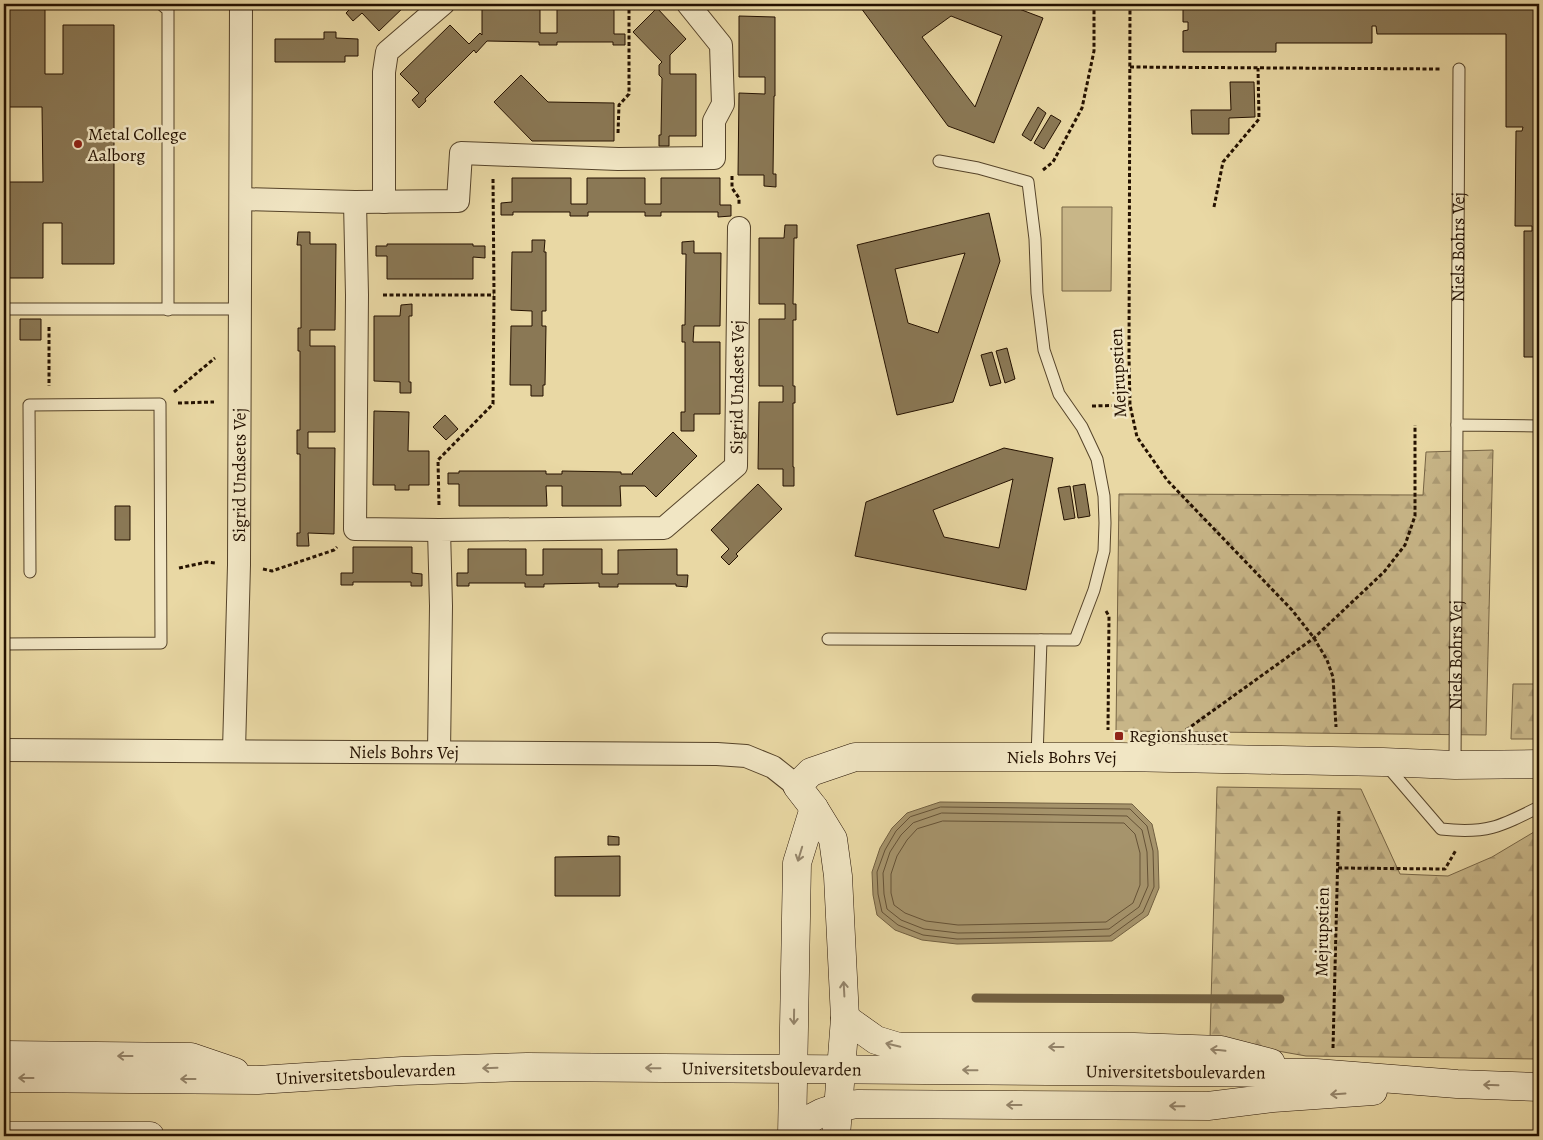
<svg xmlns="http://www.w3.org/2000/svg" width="1543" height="1140" viewBox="0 0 1543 1140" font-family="Alegreya,serif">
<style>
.green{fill:#c8b688;stroke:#766444}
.forest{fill:url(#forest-firs);stroke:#766444}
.water{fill:#a6946c;stroke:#726041}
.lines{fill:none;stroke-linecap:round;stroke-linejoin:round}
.shore{stroke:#655236;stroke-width:1}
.stream{stroke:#726041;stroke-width:9}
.building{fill:#8a7855;stroke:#241100;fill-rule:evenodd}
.lane-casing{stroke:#554329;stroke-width:13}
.street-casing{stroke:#554329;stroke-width:24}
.secondary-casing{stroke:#241100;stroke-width:29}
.path{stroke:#241100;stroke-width:3;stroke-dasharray:4 2.5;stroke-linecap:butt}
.lane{stroke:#f1e6c4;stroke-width:11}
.street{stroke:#f1e6c4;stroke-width:22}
.secondary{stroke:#f1e6c4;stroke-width:28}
.oneway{stroke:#95866c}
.poi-dot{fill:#8f2418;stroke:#f1e6c4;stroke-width:2}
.labels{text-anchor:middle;stroke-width:5;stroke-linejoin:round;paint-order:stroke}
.poi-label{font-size:18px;fill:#241100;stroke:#f1e6c4;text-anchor:start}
.street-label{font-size:18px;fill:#241100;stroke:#f1e6c4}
</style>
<defs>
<pattern id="forest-firs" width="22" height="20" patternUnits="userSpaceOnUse" patternTransform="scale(1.25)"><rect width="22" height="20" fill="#c8b688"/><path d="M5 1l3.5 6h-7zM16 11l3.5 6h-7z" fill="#ac9b74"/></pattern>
</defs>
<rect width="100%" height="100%" fill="#e9d8a4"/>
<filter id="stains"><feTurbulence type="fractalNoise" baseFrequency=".004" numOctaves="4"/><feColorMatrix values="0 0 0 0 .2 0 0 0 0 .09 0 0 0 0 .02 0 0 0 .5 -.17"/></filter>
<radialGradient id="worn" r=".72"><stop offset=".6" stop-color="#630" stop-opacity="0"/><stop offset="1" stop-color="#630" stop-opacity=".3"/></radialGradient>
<path class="green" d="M1062 207H1112L1111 291H1062Z"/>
<path class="forest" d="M1493 450 1486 735 1116 731 1119 494 1423 495 1426 452Z
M1513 684H1539V739H1511Z
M1217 787 1361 789 1400 874 1448 876 1492 857 1539 829V1059L1306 1056 1210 1039Z"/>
<path class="water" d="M940 802 1132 804 1152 824 1158 851 1159 888 1148 915 1112 941 957 944 922 940 895 930 877 915 873 895 872 872 880 848 892 828 907 813Z"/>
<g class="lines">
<path class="shore" d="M941 807 1130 809 1147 826 1153 851 1154 887 1143 912 1110 936 957 939 923 935 898 925 882 912 878 894 877 872 885 850 896 831 910 817Z
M942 813 1127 816 1142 830 1147 852 1148 886 1139 907 1109 929 1029 932 958 933 924 929 901 920 887 909 884 894 883 873 890 852 901 835 913 823Z
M943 821 1124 823 1135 834 1140 853V885L1133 903 1106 922 958 925 926 921 905 913 894 905 891 893V874L897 856 907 840 917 829Z"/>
<path class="stream" d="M976 998 1280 999"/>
</g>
<path class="building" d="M355 4H407L379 31 362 13 353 21 346 13Z
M863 4H1006L1043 18 994 143 948 126 861 8ZM951 16 1002 36 975 107 922 37Z
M1183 4H1539V357H1524V231H1532V226H1515L1516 131H1522L1523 127H1506V34H1377L1376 26H1372V43H1276V52H1183V31L1188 30V22H1183Z
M482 7H540V33H557V8H614V34H625V45H613V42H557V45H539V42L487 41 476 53 474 50 425 99 426 101 419 108 412 100 419 93 400 74 450 25 469 44 480 33 482 35Z
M657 8 686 39 670 55V74H696V136H669V146H659V135H661L662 78 659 75V65L662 62 633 32Z
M4 9H45V74H63V25H114V264H62V223H43V278H4V182H43L42 107H4Z
M739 16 775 17V96H774L773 174H776V187L764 186V175H738L739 93 765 94V77H739Z
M324 32H336V38L358 39V56H345V62H275V39H324Z
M521 75 548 102 614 103V141H532L494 102Z
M1230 82H1254L1255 117 1229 118V134H1192L1191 110H1231Z
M1038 107 1046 113 1031 141 1022 135Z
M1051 115 1061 121 1044 149 1034 143Z
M512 178H571V204H587V178H645V204H661V178H720V205H731V216L718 217V212H661V216H645V212H588V216H570V212H513V215H501V203L512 202Z
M989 213 1000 261 953 402 897 415 857 245ZM965 253 938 333 908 323 895 269Z
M785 225H797V238H794L793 304H796V320H793V386H795V403H793V467H794V486H783V469H758L759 402H783V386H759V319H785V304H759V238H784Z
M298 232H310V244H336L335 330H310V346H335V432H308V448H335L334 534 308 533 309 546H297V533H300V454H297V430H300V351H298V328H301V245H297Z
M532 240H545L544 252H546V311H542V326H546L545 385H543V396H531V385H510L511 326H532V311L511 310 512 252H532Z
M694 241V253H721L720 326H694L693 342H720V414H694V431H681V412H685V342H682V325H685L686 254H682V242Z
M387 244H473V246H485V258L473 257V279H387V256H376V246H387Z
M412 304V316H409V382H411V393H400V382L374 381V316H400L401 305Z
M20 319H41V340H20Z
M1007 348 1015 379 1005 383 996 351Z
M992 352 1001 383 990 386 981 355Z
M374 411 409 412 408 451H429V485H409V490H395V485H373Z
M445 415 458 429 446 440 433 427Z
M673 432 697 456 656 497 645 486H620L621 506H562V486H546L547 506H459V484H448V473H459V471H546V474H562V471L621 472V474H633L632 473Z
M1004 448 1053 458 1026 590 855 556 866 502ZM1013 479 999 548 944 537 933 510Z
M758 484 782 509 736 554 738 556 729 565 721 557 729 549 711 530Z
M1085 484 1090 516 1078 518 1073 486Z
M1070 486 1075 518 1064 520 1058 488Z
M115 506H130V540H115Z
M353 547H412V573L422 574V586H411V582H353V585H341V573H353Z
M468 549H526V575H543V549H602V574H618V550L677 549V575H688L687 587 676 586V584H618V587H599V583L544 584V587H525V583H469V586H457V573H468Z
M608 836 619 837V845H608Z
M620 856V896H555V857Z"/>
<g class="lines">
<g class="lane-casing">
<g id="lane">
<path d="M161 4 168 10V310"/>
<path d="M4 309H239"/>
<path id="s1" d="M1457 425 1459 69"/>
<path d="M828 639 1075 640 1094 590 1104 551 1105 523 1104 496 1097 459 1082 427 1059 394 1044 350 1037 293 1035 239 1028 182 978 168 939 161"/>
<path d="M4 644 161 643 160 404 29 405 30 572"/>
<path d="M1037 757 1041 640"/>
<path d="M1386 765 1441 829C1486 834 1500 827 1539 807"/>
<path id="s2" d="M1455 765 1457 425 1539 426"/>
</g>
</g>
<g class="street-casing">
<g id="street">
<path d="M241 199 355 202 458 201 461 153 618 159 714 158V121L723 104 721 45 688 4"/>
<path d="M355 202 357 295 355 529 439 530"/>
<path d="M384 202V72L387 52 443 4"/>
<path id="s3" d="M4 750 717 754 746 756 773 767 797 786"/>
<path id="s4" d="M234 750 239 565 241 4"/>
<path id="s5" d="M439 752 441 606 439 530 664 528 736 466 739 228"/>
</g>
</g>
<g class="secondary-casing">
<g id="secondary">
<path d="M845 1018 876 1040 899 1047H1134L1221 1050 1271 1063"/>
<path d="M4 1055 191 1057 235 1072"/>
<path id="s6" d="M4 1078 258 1080 402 1071 527 1067 1316 1073 1457 1084 1539 1087"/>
<path d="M4 1136H150"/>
<path d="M792 1136 797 863 814 808"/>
<path d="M793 1136C812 1112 828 1109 857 1104L1208 1106 1273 1098 1373 1091"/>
<path id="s7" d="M836 1136 845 1018 838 876 833 839 814 808 797 786 811 772 855 757H1121L1383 762 1455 765 1539 764"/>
</g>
</g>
<path class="path" d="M1130 4 1129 357 1130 405 1137 437 1167 480 1292 610 1314 638 1327 660 1333 677 1336 727
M1130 67 1441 69
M618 133 619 105 629 94V4
M1043 170 1053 162 1082 108 1094 51V4
M732 176V188L739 198V205
M1214 207 1223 162 1259 119 1258 68
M383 295H494
M49 327V386
M174 392 215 358
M178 403 214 402
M1092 406 1130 405
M439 505 438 460 493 404 494 295 493 178
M179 568 207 562 215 563
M263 569 272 571 334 550 337 547
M1106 611 1109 616 1108 730
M1186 730 1314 638 1384 572 1405 545 1415 516V425
M1338 868 1445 869 1456 850
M1333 1048 1339 811"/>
<use href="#lane" class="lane"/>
<use href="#street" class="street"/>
<use href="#secondary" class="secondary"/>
</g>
<defs><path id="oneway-shaft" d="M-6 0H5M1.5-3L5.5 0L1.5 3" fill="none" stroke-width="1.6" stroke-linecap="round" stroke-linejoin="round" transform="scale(1.25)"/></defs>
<g class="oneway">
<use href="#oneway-shaft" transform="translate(800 854) rotate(107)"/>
<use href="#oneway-shaft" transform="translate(844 989) rotate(-93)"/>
<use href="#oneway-shaft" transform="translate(794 1017) rotate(91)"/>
<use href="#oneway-shaft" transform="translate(893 1045) rotate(-167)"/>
<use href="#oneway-shaft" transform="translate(1056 1047) rotate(-180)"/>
<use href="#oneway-shaft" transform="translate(1218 1050) rotate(-174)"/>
<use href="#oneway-shaft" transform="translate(125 1056) rotate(-180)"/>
<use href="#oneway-shaft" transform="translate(490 1068) rotate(178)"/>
<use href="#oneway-shaft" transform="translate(653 1068) rotate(-179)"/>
<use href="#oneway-shaft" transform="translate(970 1070) rotate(-179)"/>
<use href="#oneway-shaft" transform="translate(26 1078) rotate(-180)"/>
<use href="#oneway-shaft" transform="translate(188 1079) rotate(-180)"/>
<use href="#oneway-shaft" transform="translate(1491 1085) rotate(-178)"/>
<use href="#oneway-shaft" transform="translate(1338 1094) rotate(176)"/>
<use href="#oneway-shaft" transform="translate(1014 1105) rotate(180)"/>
<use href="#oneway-shaft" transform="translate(1177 1106) rotate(-179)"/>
</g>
<g class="poi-dot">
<circle cx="78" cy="144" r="5"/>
<rect x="1114" y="731" width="10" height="10" rx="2.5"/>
</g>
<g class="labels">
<g class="poi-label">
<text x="88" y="140">Metal College<tspan x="88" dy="21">Aalborg</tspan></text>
<text x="1129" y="742">Regionshuset</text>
</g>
<g class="street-label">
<text dy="6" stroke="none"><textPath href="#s1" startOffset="178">Niels Bohrs Vej</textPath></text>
<text transform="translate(1118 373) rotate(-93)" y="6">Mejrupstien</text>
<text dy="6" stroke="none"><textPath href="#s5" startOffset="621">Sigrid Undsets Vej</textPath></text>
<text dy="6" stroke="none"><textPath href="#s4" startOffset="275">Sigrid Undsets Vej</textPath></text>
<text dy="6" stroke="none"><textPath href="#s2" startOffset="110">Niels Bohrs Vej</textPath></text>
<text dy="6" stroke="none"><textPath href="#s3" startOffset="400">Niels Bohrs Vej</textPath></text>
<text dy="6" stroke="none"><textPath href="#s7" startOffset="635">Niels Bohrs Vej</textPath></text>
<text transform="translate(1322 932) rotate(-89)" y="6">Mejrupstien</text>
<text dy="6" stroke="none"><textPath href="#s6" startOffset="768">Universitetsboulevarden</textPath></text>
<text dy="6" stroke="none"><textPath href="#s6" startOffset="1172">Universitetsboulevarden</textPath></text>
<text dy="6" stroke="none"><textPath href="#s6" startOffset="362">Universitetsboulevarden</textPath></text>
</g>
</g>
<rect width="1543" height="1140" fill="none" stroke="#e9d8a4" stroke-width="20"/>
<rect x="5" y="5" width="1533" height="1130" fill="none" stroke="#241100" stroke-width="2.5"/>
<rect x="10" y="10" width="1523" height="1120" fill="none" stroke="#241100"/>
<rect width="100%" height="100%" filter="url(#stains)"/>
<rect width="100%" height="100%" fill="url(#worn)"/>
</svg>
